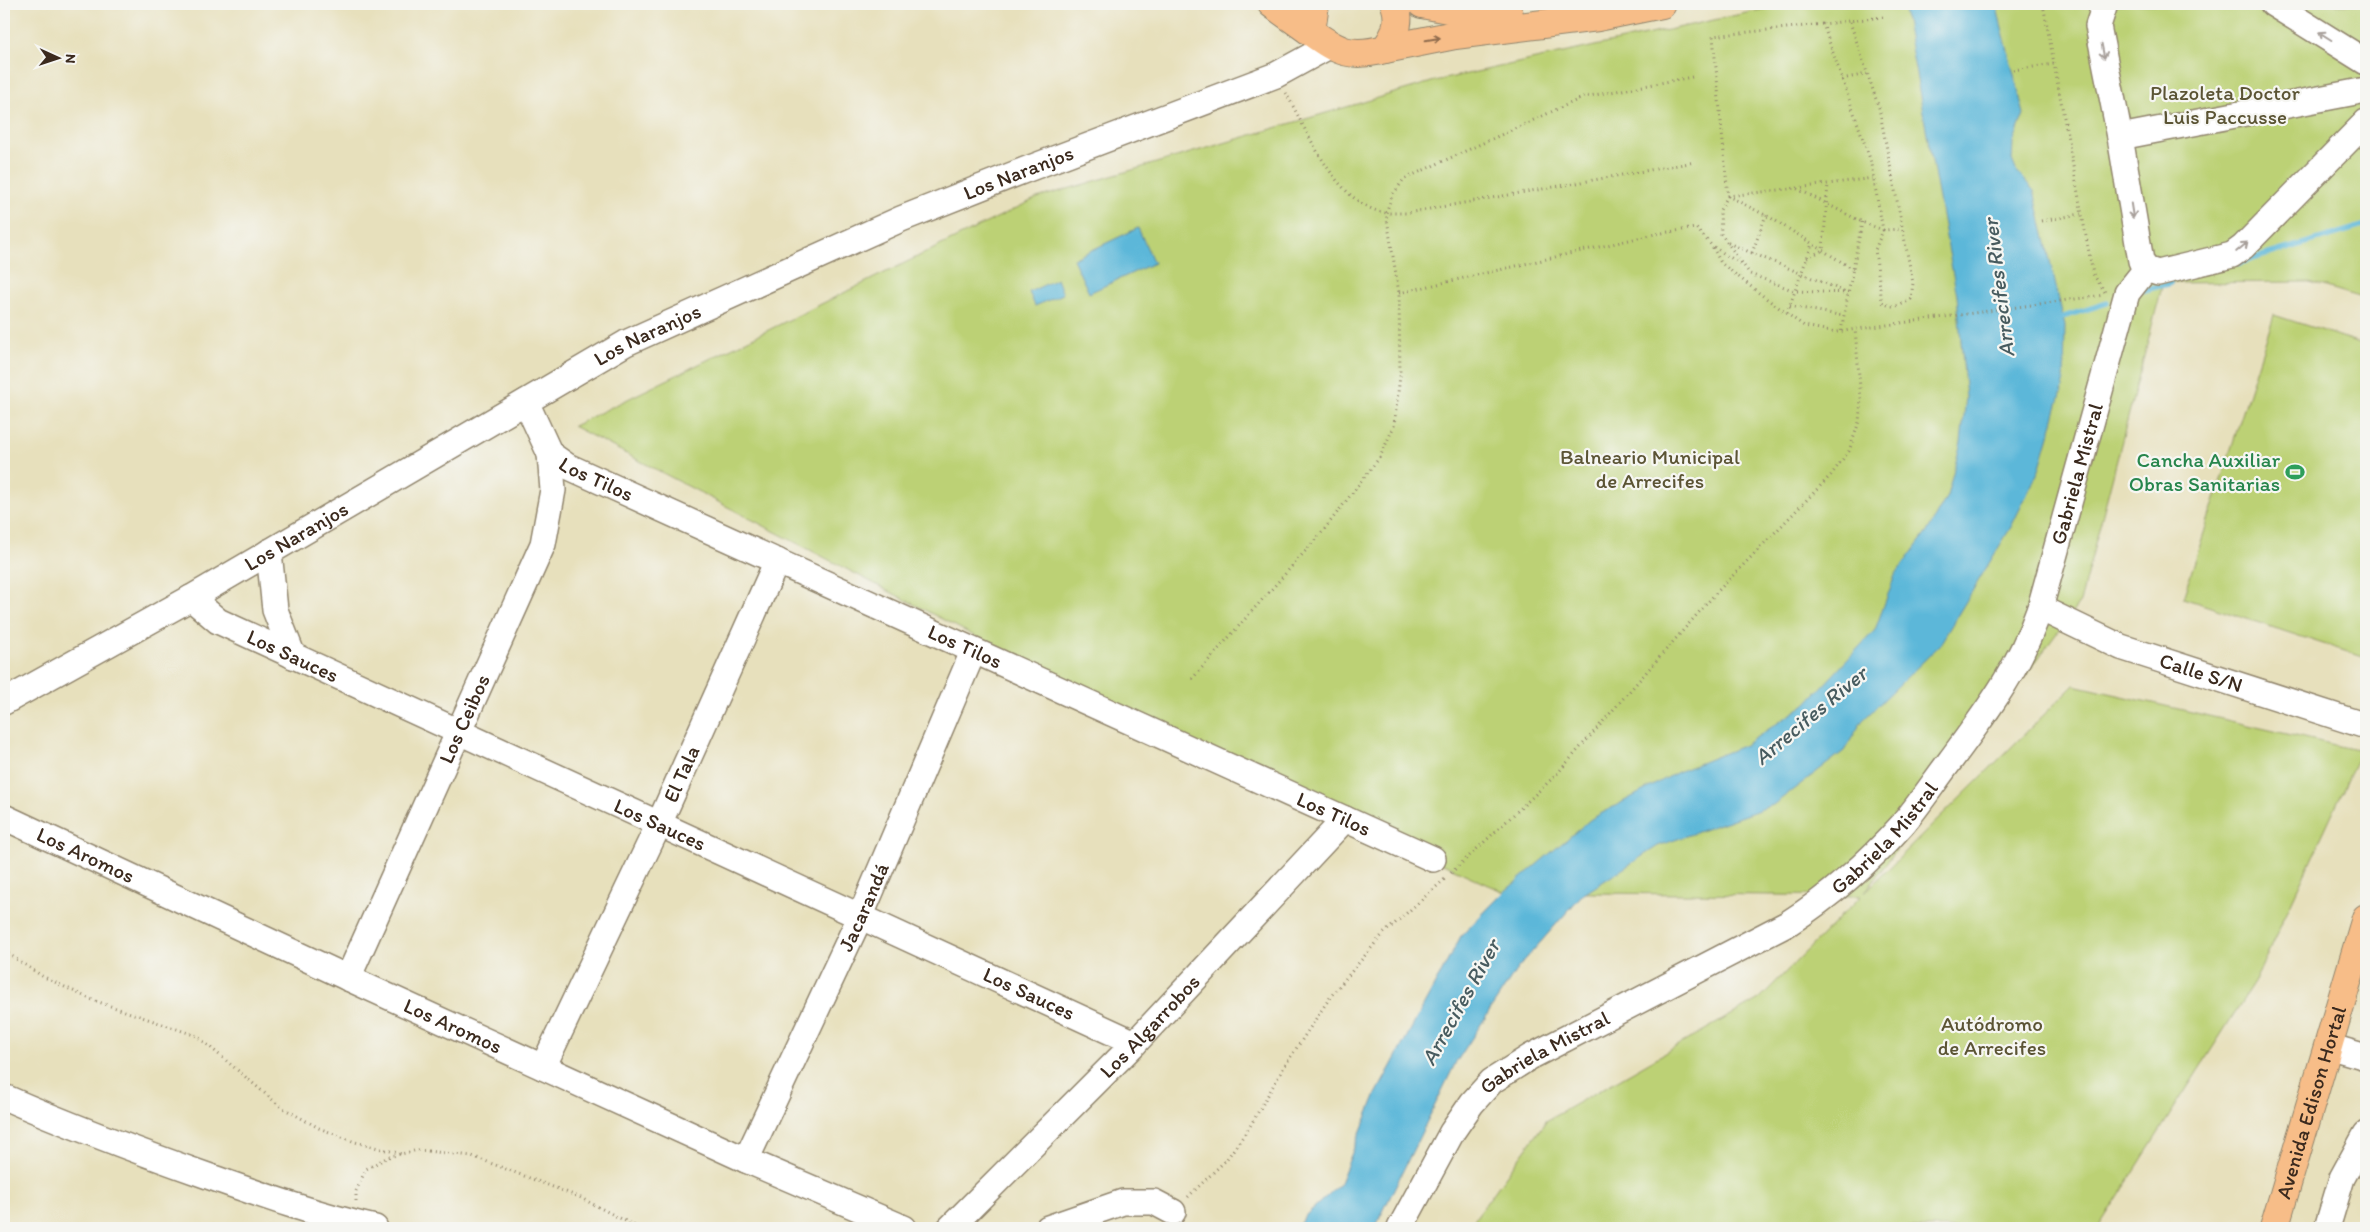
<svg xmlns="http://www.w3.org/2000/svg" width="2370" height="1232" viewBox="0 0 2370 1232" font-family="Itim,sans-serif">
<style>
.green{fill:#bcd175;stroke:#7c7e4a}
.water{fill:#5cb7d9;stroke:#4c707c}
.lines{fill:none;stroke-linecap:round;stroke-linejoin:round}
.stream{stroke:#5cb7d9;stroke-width:5.5}
.minor-casing{stroke:#91856d;stroke-width:28}
.major-casing{stroke:#91856d;stroke-width:30}
.path{stroke:#91856d;stroke-width:3;stroke-dasharray:1 4;stroke-linecap:butt}
.minor{stroke:#fff;stroke-width:25}
.major{stroke:#f7bd88;stroke-width:28}
.oneway{stroke:#a79f9a}
.oneway2{stroke:#906c4e}
.labels{text-anchor:middle;stroke-width:4.5;stroke-linejoin:round;paint-order:stroke}
.park-label{font-size:21px;fill:#5b5434;stroke:#f6f6f2}
.street-label{font-size:21px;fill:#3b2a1e;stroke:#f6f6f2}
.leisure-label{font-size:21px;fill:#27864d;stroke:#f6f6f2;text-anchor:end}
.water-label{font-size:22px;font-style:italic;fill:#475b5f;stroke:#f6f6f2}
</style>
<rect width="100%" height="100%" fill="#f6f6f2"/>
<filter id="ink" filterUnits="userSpaceOnUse"><feTurbulence type="fractalNoise" baseFrequency=".02" numOctaves="2"/><feDisplacementMap in="SourceGraphic" scale="10" xChannelSelector="R" yChannelSelector="G"/><feConvolveMatrix kernelMatrix="1 2 1 2 8 2 1 2 1" color-interpolation-filters="sRGB"/></filter>
<filter id="wash" filterUnits="userSpaceOnUse"><feTurbulence type="fractalNoise" baseFrequency=".0096" numOctaves="4" result="noise"/><feDisplacementMap in="SourceGraphic" scale="20" xChannelSelector="R" yChannelSelector="G"/><feGaussianBlur stdDeviation="1.12" result="paint"/><feColorMatrix in="noise" values="0 0 0 0 0 0 0 0 0 0 0 0 0 0 0 0 0 1.4 0 .05"/><feComposite in="paint" operator="in"/></filter>
<g filter="url(#wash)">
<rect width="100%" height="100%" fill="#e7e0bc"/>
<path class="green" d="M1787 4H2366V299L2310 282 2163 283 2080 602 1865 892 2074 685 2361 751 2255 981 2098 1228H1468L1546 1121 1759 999 1861 896 1504 892 1175 741 573 426 1037 198 1435 81Z
M2274 315 2366 345V658L2183 598Z"/>
<path class="water" d="M1903 4H1996L2024 114 2013 143 2012 160 2016 170 2034 191 2063 317 2065 325 2064 384 2039 470 2011 527 1939 646 1862 721 1844 751 1773 805 1658 846 1581 896 1517 969 1455 1064 1375 1228H1296L1307 1214 1339 1185 1375 1096 1461 936 1504 892 1591 819 1678 772 1745 745 1806 704 1875 630 1895 575 1927 532 1947 496 1961 442 1966 397 1957 296Z
M1138 228 1154 263 1089 293 1073 259Z
M1057 279 1063 294 1035 306 1029 292Z"/>
<g class="lines">
<path class="stream" d="M2239 263 2366 225
M2145 290 2170 283
M2063 317 2107 303"/>
</g>
</g>
<g filter="url(#ink)">
<g class="lines">
<g class="minor-casing">
<g id="minor">
<path d="M2105 4 2098 26 2120 137 2141 261 2146 269 2158 273 2232 255 2243 247 2366 122"/>
<path d="M2273 4 2366 62"/>
<path d="M2120 137 2366 90"/>
<path id="s1" d="M526 402 550 454 567 466 1433 859"/>
<path d="M269 552 275 610 293 656"/>
<path id="s2" d="M191 598 218 621C522 764 830 900 1135 1043"/>
<path id="s3" d="M2040 608 2121 647 2366 726"/>
<path id="s4" d="M4 702 191 598 626 343 901 219 1025 170 1276 75 1329 46"/>
<path id="s5" d="M4 817 348 978 746 1160 904 1228"/>
<path id="s6" d="M348 978 543 544 553 490 550 454"/>
<path d="M2328 1046 2366 1057"/>
<path id="s7" d="M543 1067 659 824 777 561"/>
<path d="M4 1097C70 1126 137 1151 205 1175 261 1195 317 1215 375 1228"/>
<path id="s8" d="M746 1160 861 915 973 652"/>
<path id="s9" d="M950 1228 1135 1043 1345 819"/>
<path d="M1048 1228 1123 1202H1154L1173 1212"/>
<path id="s10" d="M1400 1228 1452 1132 1472 1103 1492 1081 1530 1057 1787 924C1829 897 1869 862 1902 825 1919 805 1934 782 1950 761 1988 710 2019 669 2040 608L2127 293 2146 269"/>
<path d="M2327 1228 2342 1178 2366 1134"/>
</g>
</g>
<g class="major-casing">
<g id="major">
<path d="M1272 4 1311 32"/>
<path d="M1315 4 1311 32C1339 52 1350 58 1385 49 1396 35 1401 21 1395 4"/>
<path d="M1422 4 1469 13 1509 15"/>
<path d="M1385 49 1455 35 1598 17 1662 4"/>
<path id="s11" d="M2274 1228 2366 918"/>
</g>
</g>
<path class="path" d="M2043 4 2093 274 2105 292
M1883 17 1823 24 1870 159 1883 230 1902 229
M1850 22 1879 108 1913 283 1911 299C1901 306 1892 309 1882 302L1875 250 1883 230 1862 222 1796 188 1728 196 1771 218 1853 269
M2013 70 2054 64
M1842 79 1867 74
M1286 93C1308 132 1337 207 1387 213 1394 213 1400 213 1407 213L1695 162
M1797 188 1873 178
M2041 221 2081 214
M1728 243 1848 293 1795 291 1750 274 1721 234 1720 210 1728 196 1713 36 1823 24
M1714 247 1742 265
M1752 253 1766 215
M1807 258 1823 250 1828 184
M1399 293 1655 234 1696 228 1712 246 1721 263 1759 293 1804 326 1836 332 2104 295
M1790 306 1844 316
M1787 313 1812 244
M1841 331 1862 222
M1192 679 1323 531 1380 457 1394 426 1400 376 1399 293 1386 213 1392 196 1404 179 1584 97 1692 77
M1451 873 1556 775 1715 594 1831 475 1849 451 1859 422 1861 399 1855 329
M4 951 42 976 90 999 197 1036 281 1107 319 1128 355 1142 402 1154
M1188 1197 1226 1160 1249 1128 1284 1067 1331 996 1383 934 1445 879
M356 1201V1191L366 1169 388 1157 418 1150 472 1156 579 1197 639 1228"/>
<use href="#minor" class="minor"/>
<use href="#major" class="major"/>
</g>
<defs><path id="oneway-shaft" d="M-6 0H5M1.5-3L5.5 0L1.5 3" fill="none" stroke-width="1.6" stroke-linecap="round" stroke-linejoin="round" transform="scale(1.25)"/></defs>
<g class="oneway">
<use href="#oneway-shaft" transform="translate(2325 36) rotate(-148)"/>
<use href="#oneway-shaft" transform="translate(2103 51) rotate(79)"/>
<use href="#oneway-shaft" transform="translate(2132 211) rotate(81)"/>
<use href="#oneway-shaft" transform="translate(2242 247) rotate(-40)"/>
</g>
<use class="oneway2" href="#oneway-shaft" transform="translate(1433 39) rotate(-10)"/>
</g>
<defs>
<g id="stadium-bare" transform="scale(1.5)"><path d="M0-5a6.5 5 0 1 0 0 10a6.5 5 0 1 0 0-10ZM-3.5-1.8h7v3.6h-7Z" fill="#2e9e5b" stroke="#f6f6f2" stroke-width="2.5" paint-order="stroke"/></g>
</defs>
<g fill-rule="evenodd">
<use href="#stadium-bare" x="2295" y="472"/>
</g>
<g class="labels">
<g class="park-label">
<text x="2225" y="100">Plazoleta Doctor<tspan x="2225" dy="24">Luis Paccusse</tspan></text>
<text x="1650" y="464">Balneario Municipal<tspan x="1650" dy="24">de Arrecifes</tspan></text>
<text x="1992" y="1031">Autódromo<tspan x="1992" dy="24">de Arrecifes</tspan></text>
</g>
<g class="street-label">
<text dy="7" stroke="none"><textPath href="#s4" startOffset="1146">Los Naranjos</textPath></text>
<text dy="7" stroke="none"><textPath href="#s4" startOffset="741">Los Naranjos</textPath></text>
<text dy="7" stroke="none"><textPath href="#s10" startOffset="1058">Gabriela Mistral</textPath></text>
<text dy="7" stroke="none"><textPath href="#s1" startOffset="110">Los Tilos</textPath></text>
<text dy="7" stroke="none"><textPath href="#s4" startOffset="336">Los Naranjos</textPath></text>
<text dy="7" stroke="none"><textPath href="#s1" startOffset="515">Los Tilos</textPath></text>
<text dy="7" stroke="none"><textPath href="#s2" startOffset="118">Los Sauces</textPath></text>
<text dy="7" stroke="none"><textPath href="#s3" startOffset="174">Calle S/N</textPath></text>
<text dy="7" stroke="none"><textPath href="#s6" startOffset="284">Los Ceibos</textPath></text>
<text dy="7" stroke="none"><textPath href="#s7" startOffset="324">El Tala</textPath></text>
<text dy="7" stroke="none"><textPath href="#s1" startOffset="920">Los Tilos</textPath></text>
<text dy="7" stroke="none"><textPath href="#s2" startOffset="522">Los Sauces</textPath></text>
<text dy="7" stroke="none"><textPath href="#s10" startOffset="639">Gabriela Mistral</textPath></text>
<text dy="7" stroke="none"><textPath href="#s5" startOffset="90">Los Aromos</textPath></text>
<text dy="7" stroke="none"><textPath href="#s8" startOffset="279">Jacarandá</textPath></text>
<text dy="7" stroke="none"><textPath href="#s2" startOffset="928">Los Sauces</textPath></text>
<text dy="7" stroke="none"><textPath href="#s5" startOffset="495">Los Aromos</textPath></text>
<text dy="7" stroke="none"><textPath href="#s9" startOffset="284">Los Algarrobos</textPath></text>
<text dy="7" stroke="none"><textPath href="#s10" startOffset="234">Gabriela Mistral</textPath></text>
<text dy="7" stroke="none"><textPath href="#s11" startOffset="131">Avenida Edison Hortal</textPath></text>
</g>
<g class="leisure-label">
<text x="2280" y="467">Cancha Auxiliar<tspan x="2280" dy="24">Obras Sanitarias</tspan></text>
</g>
<g class="water-label">
<text transform="translate(1998 288) rotate(-97)" y="8">Arrecifes River</text>
<text transform="translate(1810 715) rotate(-40)" y="8">Arrecifes River</text>
<text transform="translate(1460 1002) rotate(-61)" y="8">Arrecifes River</text>
</g>
</g>
<rect width="2370" height="1232" fill="none" stroke="#f6f6f2" stroke-width="20"/>
<g transform="translate(58 58) rotate(93)" stroke="#f6f6f2" stroke-width="4" paint-order="stroke">
<path d="M0-4L9 19L0 12L-9 19Z" fill="#3b2a1e"/>
<text y="-8" font-size="14" font-weight="bold" text-anchor="middle" fill="#3b2a1e">N</text>
</g>
</svg>
